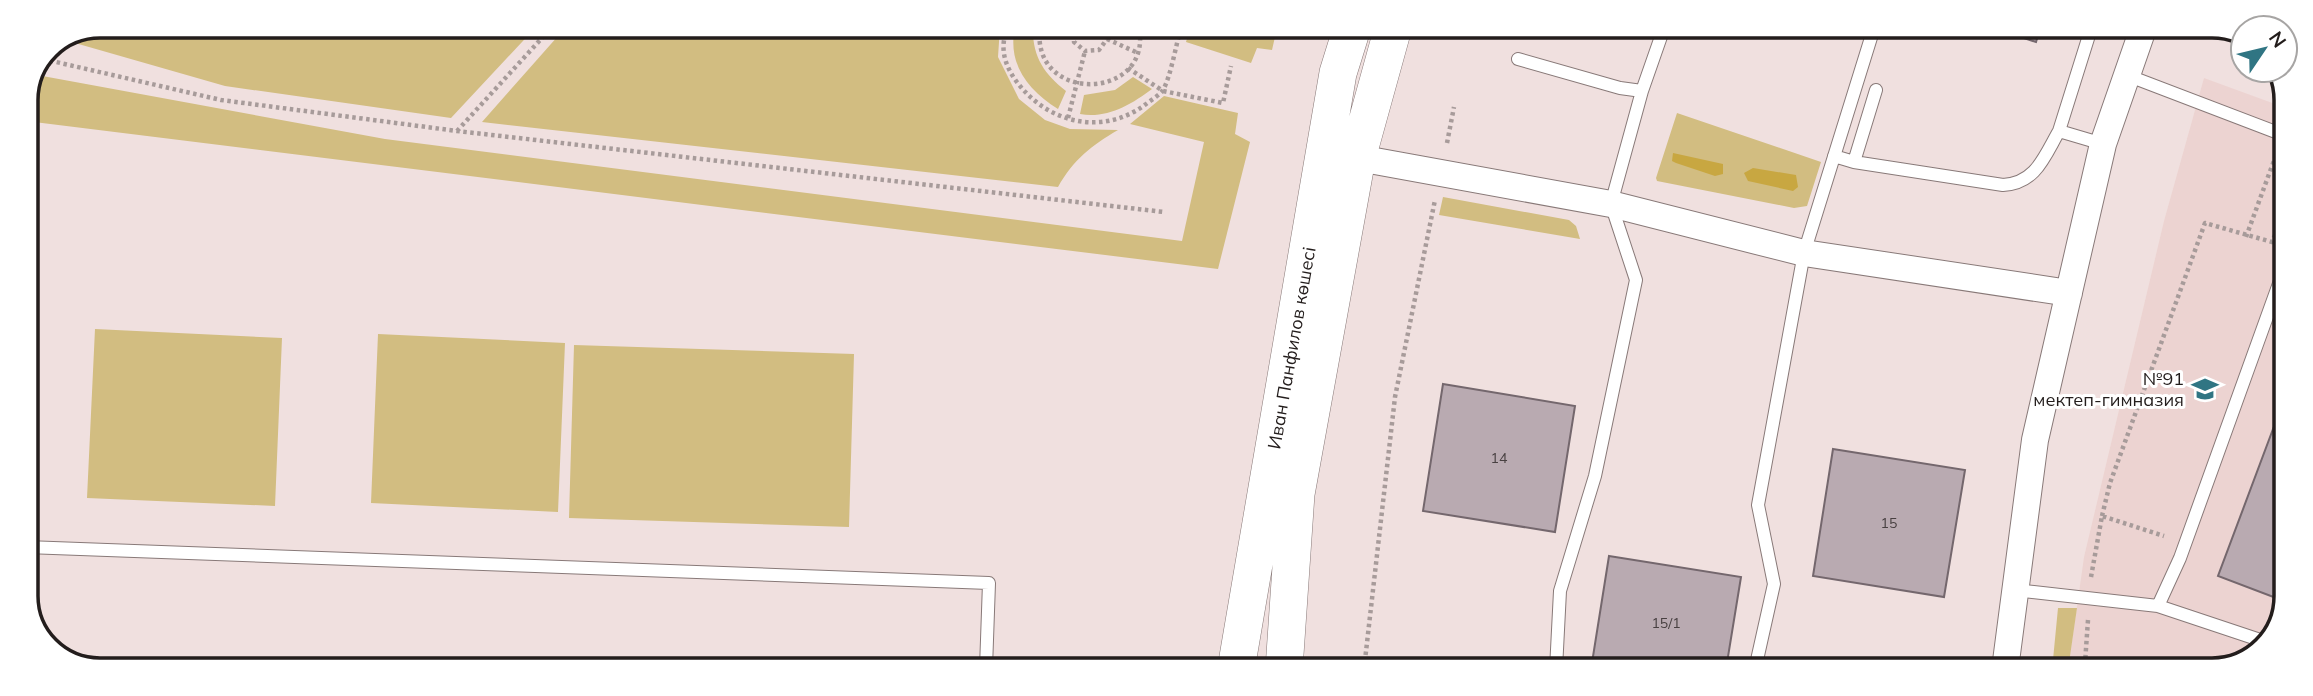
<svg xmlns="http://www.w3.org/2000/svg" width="2313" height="696" viewBox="0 0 2313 696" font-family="Mulish,sans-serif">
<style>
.built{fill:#ecd3d1}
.green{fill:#d2bd81}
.forest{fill:#c8a741}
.building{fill:#b9aab1;stroke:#74676d;stroke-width:2}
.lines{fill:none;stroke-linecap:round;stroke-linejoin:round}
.lane-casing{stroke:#887978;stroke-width:14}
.street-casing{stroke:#887978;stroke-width:28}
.secondary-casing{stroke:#887978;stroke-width:38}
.path{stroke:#a79b9a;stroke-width:4.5;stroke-dasharray:3.5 3.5;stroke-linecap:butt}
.lane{stroke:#fff;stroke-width:12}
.street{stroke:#fff;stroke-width:26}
.secondary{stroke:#fff;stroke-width:37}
.labels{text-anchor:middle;stroke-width:6;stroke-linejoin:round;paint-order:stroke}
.number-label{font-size:14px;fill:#484041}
.street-label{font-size:18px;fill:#231d1c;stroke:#fff}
.poi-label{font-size:18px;fill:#231d1c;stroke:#fff;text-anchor:end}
.rim{fill:none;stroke:#231d1c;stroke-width:3.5}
</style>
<rect width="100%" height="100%" fill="#f0e0df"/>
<path class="built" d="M2204 78 2286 108 2284 615 2258 654 2213 670H2068L2084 557 2164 221Z"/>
<path class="green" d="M100 26 536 27 451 118 225 86 75 43H60Z
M566 27H1000L998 57 1019 99 1045 120 1070 129 1118 130C1092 145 1073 160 1058 187L482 122Z
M1015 27H1033C1032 56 1044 74 1066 91L1058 109C1028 90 1007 64 1015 27Z
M1190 28H1277L1272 50 1257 48 1251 63 1186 42Z
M37 75 385 139 1182 241 1204 142 1130 124 1164 96 1238 113 1235 134 1250 142 1218 269 26 121V100Z
M1133 77 1152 89C1131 105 1106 119 1080 114L1084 95 1115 90Z
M1677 113 1821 162 1807 206 1794 208 1657 181 1656 178Z
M1443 197 1569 220 1576 226 1580 239 1439 215Z
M95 329 282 338 275 506 87 498Z
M378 334 565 343 558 512 371 503Z
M574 345 854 354 849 527 569 518Z
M2058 608H2077L2068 670H2052Z"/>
<path class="forest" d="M1673 153 1723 164V174L1715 176 1676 163 1672 161Z
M1753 168 1796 175 1798 187 1793 191 1748 181 1744 173Z"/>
<path class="building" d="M1997 29H2040L2036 42Z
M1443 384 1575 406 1555 532 1423 511Z
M2285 397 2284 601 2218 576Z
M1833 449 1965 470 1944 597 1813 576Z
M1609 556 1741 577 1726 669H1591Z"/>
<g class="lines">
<g class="lane-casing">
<path id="lane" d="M1518 59 1620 88 1642 91
M2129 76 2286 136
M2059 131 2091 29
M1834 156 1854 162 2003 185C2036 183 2044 157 2059 131L2103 144
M1854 162 1876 90
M26 547 989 583 986 668
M2015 590 2158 606 2180 558 2286 264
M2158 606 2266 642
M1556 669 1560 591 1595 476 1636 280 1611 204 1642 91 1664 28
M1755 669 1774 584 1758 505 1804 253 1874 28"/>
</g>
<g class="street-casing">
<path id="street" d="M1342 155 1611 204 1804 253 2069 293
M2005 669 2035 440 2103 144 2143 29"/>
</g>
<g class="secondary-casing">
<path id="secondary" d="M1236 669 1338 73 1352 28
M1284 669 1296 494 1357 158 1393 28"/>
</g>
<path class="path" d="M1008 27C1000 45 1003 61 1014 78 1044 122 1101 138 1146 104 1151 100 1160 95 1163 90 1171 76 1176 44 1181 28
M1040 27C1030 105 1153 101 1139 28
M1074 27V42L1085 51 1099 50 1107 39 1105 27
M1107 39 1138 53
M43 59 221 100 457 131 1164 212
M1128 68 1163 91 1223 103 1231 66
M1068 118 1085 51
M457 131 552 27
M1447 143 1454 107
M2246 237 2276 155
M2102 516 2110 483 2205 223 2272 242 2286 209
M2091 577 2102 516 2164 536
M2088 620 2085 663 2222 667
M1364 669 1395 397 1435 200"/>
<use href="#lane" class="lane"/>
<use href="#street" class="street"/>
<use href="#secondary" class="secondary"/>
</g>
<defs>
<g id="school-bare" transform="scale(2.1)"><path d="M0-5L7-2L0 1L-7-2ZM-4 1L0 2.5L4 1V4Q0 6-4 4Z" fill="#307583" stroke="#fff" stroke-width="2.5" paint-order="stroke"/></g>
</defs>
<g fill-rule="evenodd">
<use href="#school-bare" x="2205" y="389"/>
</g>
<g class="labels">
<g class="number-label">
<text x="1499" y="463">14</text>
<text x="1889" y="528">15</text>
<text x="1666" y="628">15/1</text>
</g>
<g class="street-label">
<text transform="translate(1292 348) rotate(-80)" y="6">Иван Панфилов көшесі</text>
</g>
<g class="poi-label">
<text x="2184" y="385">№91<tspan x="2184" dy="21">мектеп-гимназия</tspan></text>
</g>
</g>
<path d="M0 0H2313V696H0ZM100 38H2212A62 62 0 0 1 2274 100V596A62 62 0 0 1 2212 658H100A62 62 0 0 1 38 596V100A62 62 0 0 1 100 38Z" fill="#fff" fill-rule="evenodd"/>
<path class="rim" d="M100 38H2212A62 62 0 0 1 2274 100V596A62 62 0 0 1 2212 658H100A62 62 0 0 1 38 596V100A62 62 0 0 1 100 38Z"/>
<g transform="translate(2264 49) rotate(55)"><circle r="33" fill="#ffffff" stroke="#a7a5a4" stroke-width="2"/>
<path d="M0-5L12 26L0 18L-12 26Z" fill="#307583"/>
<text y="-10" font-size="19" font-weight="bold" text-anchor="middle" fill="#231d1c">N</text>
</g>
</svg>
